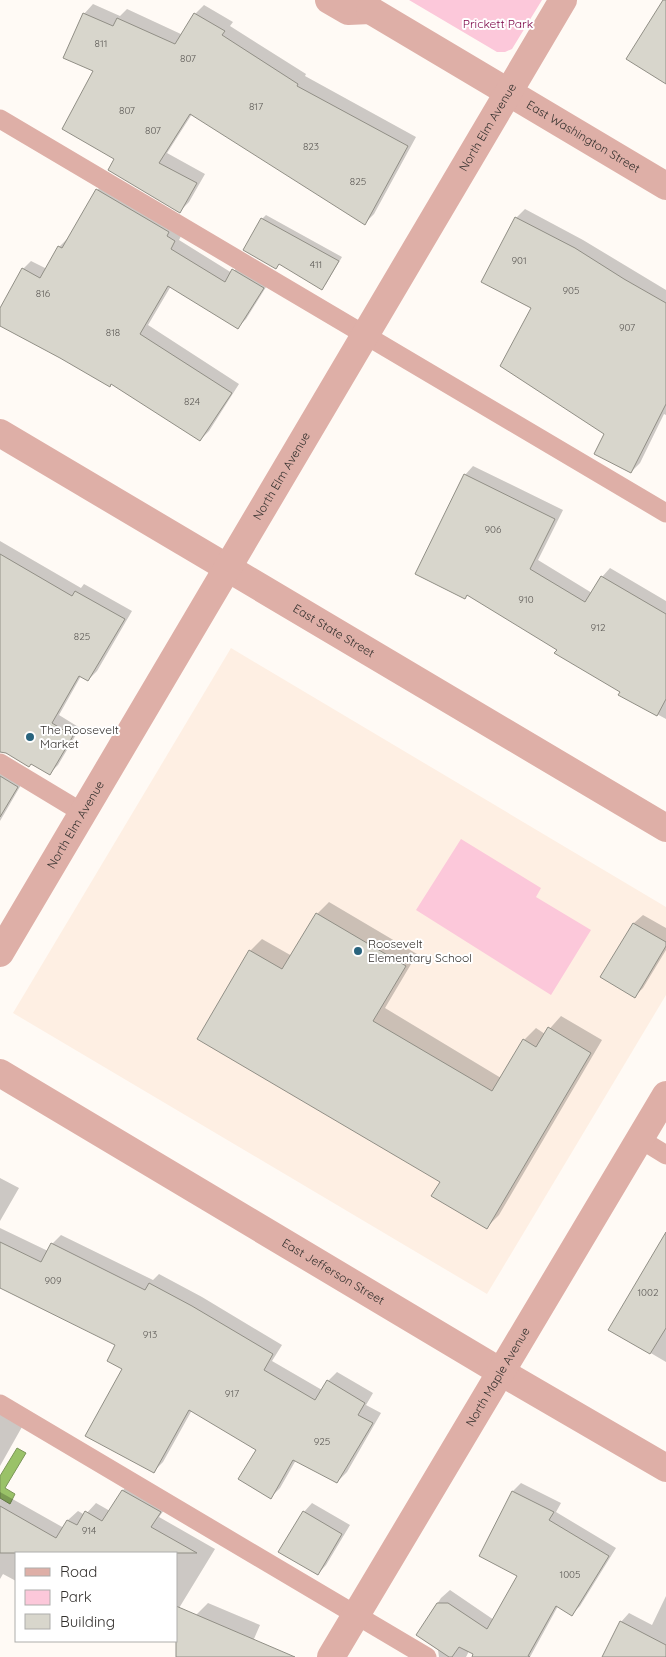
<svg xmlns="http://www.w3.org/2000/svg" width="666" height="1657" viewBox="0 0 666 1657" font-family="Quicksand,sans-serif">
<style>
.built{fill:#feefe3}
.green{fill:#fcc8da}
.water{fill:#9ac268;stroke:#7b9657}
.shadow{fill:#0003}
.building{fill:#d8d6cc;stroke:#918f86}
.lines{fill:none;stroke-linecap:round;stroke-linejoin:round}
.lane{stroke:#deafa7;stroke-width:19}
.street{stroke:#deafa7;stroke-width:28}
.poi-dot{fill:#29647d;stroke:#fff;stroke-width:2}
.labels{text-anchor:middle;stroke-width:4;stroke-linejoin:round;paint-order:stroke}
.number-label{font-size:10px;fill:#5d5a56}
.park-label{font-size:12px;fill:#7a0044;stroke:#fff}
.street-label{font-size:12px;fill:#34312e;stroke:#fff}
.poi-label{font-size:12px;fill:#34312e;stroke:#fff;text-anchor:start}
</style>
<rect width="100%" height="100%" fill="#fffaf5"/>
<path class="built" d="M231 648 666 907V995L487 1294 13 1013Z"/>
<path class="green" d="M409 0H542L512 49 505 52H497Z
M461 839 541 888 536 897 591 930 551 995 416 910Z"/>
<path class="water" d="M17 1448 26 1453 5 1488 15 1494 10 1504 0 1498V1476Z"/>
<path class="shadow" d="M93 4 120 16 127 9 183 35 195 14 204 5 233 22 230 26 306 74 305 76 416 137 374 214 365 223 192 114 167 153 205 174 189 202 180 211 115 159 95 71 65 57 84 14Z
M106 181 183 232 179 240 232 273 242 262 271 279 246 319 238 327 171 286 148 325 239 384 209 431 200 440 112 383 0 324V311L23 269 31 261 47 269 59 247 68 238 69 239 97 190Z
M525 209 583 240 666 290V415L664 414 640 463 631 472 606 434 533 308 483 281 516 218Z
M266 215 342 257 326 284 322 288 280 263 276 268 262 219Z
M473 466 563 510 538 560 592 593 602 577 610 568 666 601V719L620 694 622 692 558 649 465 475Z
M0 541 81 588 84 584 132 611 97 671 88 680 81 676 59 715 80 728 58 765 50 773 32 763 0 751Z
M0 762 25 778 0 821Z
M329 902 417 954 385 1008 501 1078 524 1040 536 1028 545 1034 561 1016 602 1040 499 1215 487 1227 442 1181 198 1038 250 951 262 939 292 956 317 914Z
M643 915 666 928V950L643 988 635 996 602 977 634 923Z
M0 1178 19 1188 0 1221Z
M0 1228 48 1251 52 1244 61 1235 153 1280 159 1274 202 1297 282 1345 272 1361 322 1390 328 1381 337 1372 373 1393 366 1405 381 1413 347 1472 337 1482 296 1460 280 1488 271 1497 257 1449 192 1410 163 1462 154 1471 117 1344 0 1287Z
M666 1243V1362L610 1329Z
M0 1406 27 1418 0 1466Z
M133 1481 169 1503 159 1517 215 1549 176 1613V1553H16V1581L3 1574 0 1579V1492L64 1528 68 1520 78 1511 85 1515 96 1503 110 1511 123 1490Z
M521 1483 561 1503 556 1512 616 1548 580 1606 572 1614 558 1606 530 1657H480L469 1651 466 1657H439L438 1650 417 1635 441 1598 450 1590 494 1620 519 1575 480 1556 513 1491Z
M312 1503 350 1525 326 1565 318 1574 304 1512Z
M666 1596V1657H605L621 1622 629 1613 652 1625Z
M208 1603 260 1625 246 1657H178L196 1615Z"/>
<path class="building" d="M663 0H666V84L626 59Z
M83 13 113 26 117 18 175 44 194 13 225 31 222 35 298 84 297 86 408 146 365 225 190 114 159 163 197 183 180 213 108 170 114 159 62 129 93 71 63 58Z
M96 189 169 232 167 236 175 241 171 249 225 282 232 269 264 288 238 329 168 286 140 334 232 393 200 441 111 384 110 387 60 358 0 326V308L22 268 40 278 58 246 62 248Z
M515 217 575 248 624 279 666 303V404L631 473 594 454 604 434 500 366 531 308 481 282Z
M261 218 339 261 322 290 279 264 276 269 243 250Z
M464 474 555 519 530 569 585 602 601 576 666 614V699L657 716 618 695 620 692 554 653 557 650 467 595 465 599 415 574Z
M0 554 72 596 75 591 125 619 88 681 79 676 52 723 73 736 50 775 31 764 29 767 6 753 0 752Z
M0 776 18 787 0 817Z
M316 913 406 966 373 1021 492 1091 523 1039 536 1047 548 1027 591 1053 487 1229 431 1196 440 1182 197 1039 249 950 282 969Z
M633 923 666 942V946L635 998 600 977Z
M666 1232V1328L650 1354 608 1330Z
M0 1242 41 1262 51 1243 145 1290 149 1283 192 1306 273 1354 264 1370 315 1400 327 1380 365 1403 358 1415 373 1423 337 1483 293 1460 271 1499 238 1479 256 1450 189 1410 154 1473 85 1436 122 1369 107 1361 115 1345 0 1288Z
M122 1490 161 1512 151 1527 197 1553H0V1506L56 1538 67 1520 77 1525 85 1511 102 1521Z
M512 1491 554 1512 549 1520 609 1556 572 1616 556 1606 528 1656 530 1657H472L473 1654 459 1647 452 1657H449L416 1635 437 1603H448L487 1629 517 1576 479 1556Z
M303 1511 342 1534 318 1575 278 1552Z
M176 1606 295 1657H176Z
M620 1621 666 1645V1657H602Z"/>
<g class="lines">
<path class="lane" d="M0 119 666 513
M0 763 83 813
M640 1139 666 1155
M0 1404 427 1657"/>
<g class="street">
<path d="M329 0 348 11 370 10 365 0"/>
<path id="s1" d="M370 10 666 186"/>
<path id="s2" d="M0 433 666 828"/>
<path id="s3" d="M0 953 563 0"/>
<path id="s4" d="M0 1073 501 1372 666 1468"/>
<path id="s5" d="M331 1657 666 1095"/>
</g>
</g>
<g class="poi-dot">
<circle cx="30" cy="737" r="5"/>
<circle cx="358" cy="951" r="5"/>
</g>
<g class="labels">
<g class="number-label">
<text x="101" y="47">811</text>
<text x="188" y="62">807</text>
<text x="256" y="110">817</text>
<text x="127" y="114">807</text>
<text x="153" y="134">807</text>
<text x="311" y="150">823</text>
<text x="358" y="185">825</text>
<text x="519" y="264">901</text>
<text x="316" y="268">411</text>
<text x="571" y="294">905</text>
<text x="43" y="297">816</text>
<text x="627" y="331">907</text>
<text x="113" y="336">818</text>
<text x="192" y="405">824</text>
<text x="493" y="533">906</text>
<text x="526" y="603">910</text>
<text x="598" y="631">912</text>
<text x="82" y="640">825</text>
<text x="53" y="1284">909</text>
<text x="648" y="1296">1002</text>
<text x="150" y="1338">913</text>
<text x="232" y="1397">917</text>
<text x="322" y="1445">925</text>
<text x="89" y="1534">914</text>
<text x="570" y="1578">1005</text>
</g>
<g class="park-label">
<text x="498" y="28">Prickett Park</text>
</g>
<g class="street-label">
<text dy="4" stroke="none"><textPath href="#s3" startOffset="959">North Elm Avenue</textPath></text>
<text dy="4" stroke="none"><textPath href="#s1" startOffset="248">East Washington Street</textPath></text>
<text dy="4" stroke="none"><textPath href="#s3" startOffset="554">North Elm Avenue</textPath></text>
<text dy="4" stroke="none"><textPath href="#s2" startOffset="388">East State Street</textPath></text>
<text dy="4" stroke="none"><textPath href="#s3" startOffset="149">North Elm Avenue</textPath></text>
<text dy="4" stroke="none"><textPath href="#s4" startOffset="388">East Jefferson Street</textPath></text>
<text dy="4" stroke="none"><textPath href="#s5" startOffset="326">North Maple Avenue</textPath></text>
</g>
<g class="poi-label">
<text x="40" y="734">The Roosevelt<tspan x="40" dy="14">Market</tspan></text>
<text x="368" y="948">Roosevelt<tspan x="368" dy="14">Elementary School</tspan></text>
</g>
</g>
<rect x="15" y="1552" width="162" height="90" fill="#ffffff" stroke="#aeadab"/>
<rect x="25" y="1568" width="25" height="8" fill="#deafa7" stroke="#aeadab"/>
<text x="60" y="1577" font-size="15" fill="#34312e">Road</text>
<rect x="25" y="1590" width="25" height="15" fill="#fcc8da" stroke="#aeadab"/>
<text x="60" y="1602" font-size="15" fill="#34312e">Park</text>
<rect x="25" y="1614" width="25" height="15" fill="#d8d6cc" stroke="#aeadab"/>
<text x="60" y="1627" font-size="15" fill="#34312e">Building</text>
</svg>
